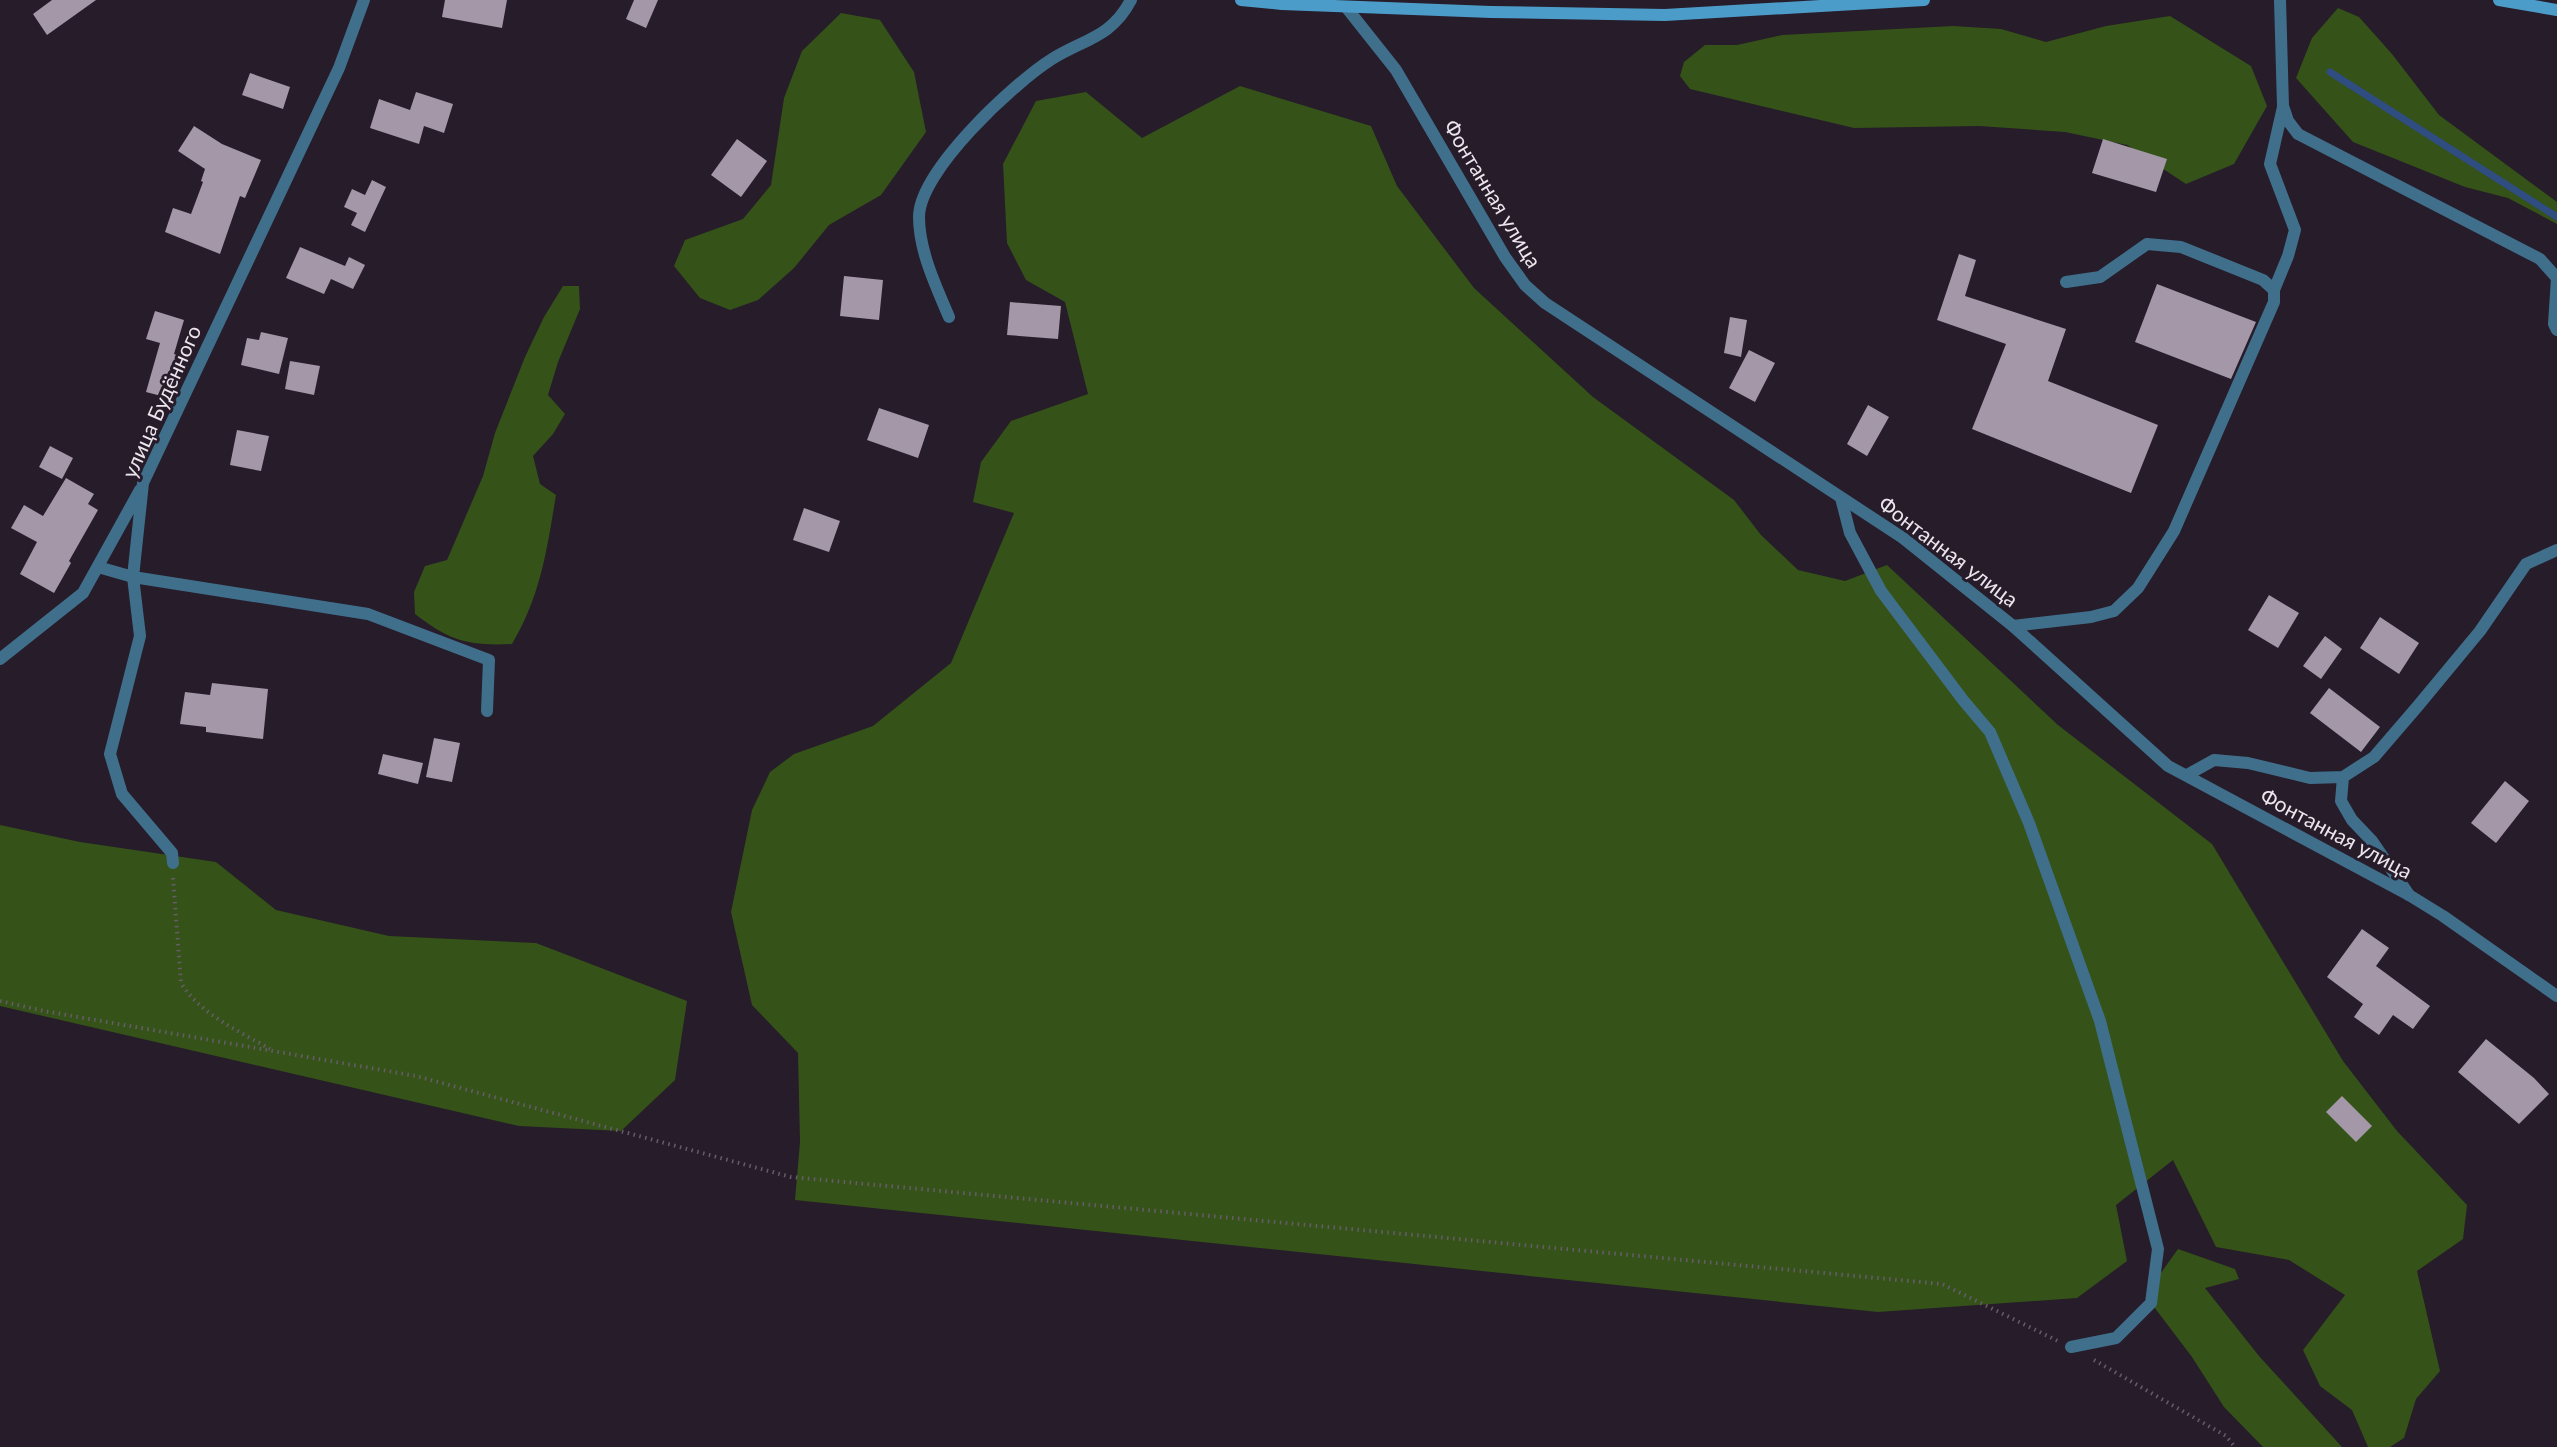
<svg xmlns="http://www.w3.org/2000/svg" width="2557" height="1447" viewBox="0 0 2557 1447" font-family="Lato,sans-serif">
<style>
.forest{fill:#355218}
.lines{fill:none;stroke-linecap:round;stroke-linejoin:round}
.stream{stroke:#2f4d80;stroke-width:7}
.building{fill:#a397a8}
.path{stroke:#665d69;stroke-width:4;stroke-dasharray:1.5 4.5;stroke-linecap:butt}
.lane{stroke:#406f8b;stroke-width:12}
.street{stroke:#406f8b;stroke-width:12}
.secondary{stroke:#4c9cc9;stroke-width:12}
.labels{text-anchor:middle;stroke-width:6;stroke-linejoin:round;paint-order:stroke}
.street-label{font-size:21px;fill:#ece5ee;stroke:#261c2a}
</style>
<rect width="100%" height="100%" fill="#261c2a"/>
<path class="forest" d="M2338 8 2359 17 2392 54 2439 115 2557 202V224L2508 198 2465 187 2353 142 2296 78 2312 38Z
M841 13 880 20 914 72 926 132 881 195 829 225 794 268 758 300 730 310 700 298 674 266 685 240 743 219 771 185 784 98 802 51Z
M2170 16 2251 66 2267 106 2234 164 2186 184 2127 145 2065 132 1979 126 1854 128 1690 89 1680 76 1684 62 1705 45H1737L1782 35 1953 26 2001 29 2046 42 2106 26Z
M1240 86 1371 126 1397 186 1474 288 1593 397 1734 500 1761 535 1798 570 1845 581 1887 565 2058 725 2212 844 2343 1061 2397 1131 2467 1205 2463 1239 2417 1271 2440 1371 2416 1399 2404 1438 2390 1447H2368L2352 1410 2320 1386 2303 1350 2345 1295 2289 1260 2216 1247 2173 1160 2116 1205 2127 1261 2077 1298 1878 1312 795 1200 800 1142 798 1053 752 1005 731 912 752 810 770 772 794 754 873 726 951 663 1014 513 973 502 981 462 1011 421 1088 394 1065 302 1026 280 1007 243 1003 164 1036 101 1086 92 1142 138Z
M563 286H579L580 309 558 362 548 395 565 414 553 434 533 456 540 484 556 495C547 549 541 595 512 644 468 646 450 641 415 614L414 592 425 566 447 560 483 476 495 433 525 357 544 317Z
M0 825 80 842 216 862 276 910 389 936 536 943 687 1001 675 1080 621 1131 519 1126 0 1006Z
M2178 1249 2235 1269 2239 1279 2205 1288 2259 1356 2342 1447H2263L2224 1407 2192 1357 2151 1303 2153 1284Z"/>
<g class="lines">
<path class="stream" d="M2330 72 2557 217"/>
</g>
<path class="building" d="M52 0H96L47 35 33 14Z
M445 0H507L502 28 442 17Z
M634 0H658L646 28 626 19Z
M250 73 290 87 283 109 242 95Z
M416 92 453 104 444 133 424 126 419 144 370 128 379 99 410 110Z
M194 126 222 144 261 160 245 198 240 196 220 254 165 232 173 208 191 214 203 182 201 181 205 169 178 151Z
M737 139 767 161 741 197 711 175Z
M2103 139 2167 159 2156 192 2092 173Z
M372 180 386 187 365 232 351 225 357 213 344 207 352 189 365 195Z
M300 247 345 266 349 257 365 265 353 289 331 279 324 294 286 278Z
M1959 254 1976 260 1965 296 2066 329 2048 381 2158 425 2131 493 1972 429 2006 344 1937 320Z
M844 276 883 280 879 320 840 316Z
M2157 284 2256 322 2231 379 2135 342Z
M1010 302 1061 306 1058 339 1007 335Z
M155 311 184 320 174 354 177 355 165 397 146 392 160 343 146 339Z
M1730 317 1747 320 1741 357 1724 353Z
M261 332 288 338 279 374 241 365 247 338 259 340Z
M1749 350 1775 363 1755 402 1729 388Z
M290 361 320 366 314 395 285 389Z
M1868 405 1889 417 1867 456 1847 444Z
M879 408 929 425 918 458 867 440Z
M237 430 269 436 261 471 230 465Z
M50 446 73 458 62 479 39 467Z
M66 478 94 494 88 504 98 510 69 561 71 563 54 593 20 574 37 542 11 528 24 505 43 516Z
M804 508 840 521 829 552 793 540Z
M2269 595 2299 613 2278 648 2248 630Z
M2380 617 2419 643 2399 674 2360 648Z
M2325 636 2342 649 2321 679 2303 666Z
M212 683 268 689 263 739 206 732V727L180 724 185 692 210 695Z
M2329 688 2380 727 2361 752 2310 713Z
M434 738 460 743 452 782 426 777Z
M383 754 423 763 418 784 378 774Z
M2505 781 2529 801 2496 843 2471 823Z
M2362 929 2389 948 2376 966 2430 1006 2413 1029 2393 1015 2379 1035 2354 1017 2363 1004 2327 977Z
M2486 1039 2534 1078 2549 1094 2519 1124 2458 1072Z
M2342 1096 2372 1126 2356 1142 2326 1112Z"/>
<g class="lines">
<path class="path" d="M173 878 181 983C200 1014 239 1031 270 1049
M0 1001 44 1011 416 1076 791 1177 1942 1284 2058 1341
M2094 1360 2226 1436 2235 1447"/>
<path class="lane" d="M2280 0 2283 106 2288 121 2298 134 2540 259 2557 278 2554 324 2557 330
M2274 290 2288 256 2295 230 2270 164 2283 107
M1841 498 1850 533 1881 591 1963 700 1990 732 2029 823 2100 1021 2158 1249 2151 1303 2116 1338 2071 1347
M2013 626 2091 617 2114 611 2138 588 2174 531 2274 302V290L2263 280 2181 247 2147 244 2100 277 2066 282
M2187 775 2214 760 2248 763 2310 778 2343 777 2374 757 2417 707 2480 631 2526 564 2557 550
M2343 777 2341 801 2352 820 2372 841 2409 895"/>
<path class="street" d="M1346 7 1396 70 1505 257 1525 285 1545 303 1903 538 2013 626 2168 766 2409 895 2443 916 2557 996
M949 317C936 286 919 251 919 217 919 171 1014 83 1052 59 1084 39 1111 38 1131 0
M98 567 133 577 368 614 489 660 487 711
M0 659 83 593 140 490
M173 863 172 853 122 794 110 754 140 636 133 577 143 483 339 68 364 0"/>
<path class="secondary" d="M1241 0 1282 4 1491 12 1665 15 1924 0
M2499 0 2557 10"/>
</g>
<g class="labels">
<g class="street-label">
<text transform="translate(1492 194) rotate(59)" y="7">Фонтанная улица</text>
<text transform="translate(162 402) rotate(-66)" y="7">улица Будённого</text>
<text transform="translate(1948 552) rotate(37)" y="7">Фонтанная улица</text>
<text transform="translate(2336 834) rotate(28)" y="7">Фонтанная улица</text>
</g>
</g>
</svg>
